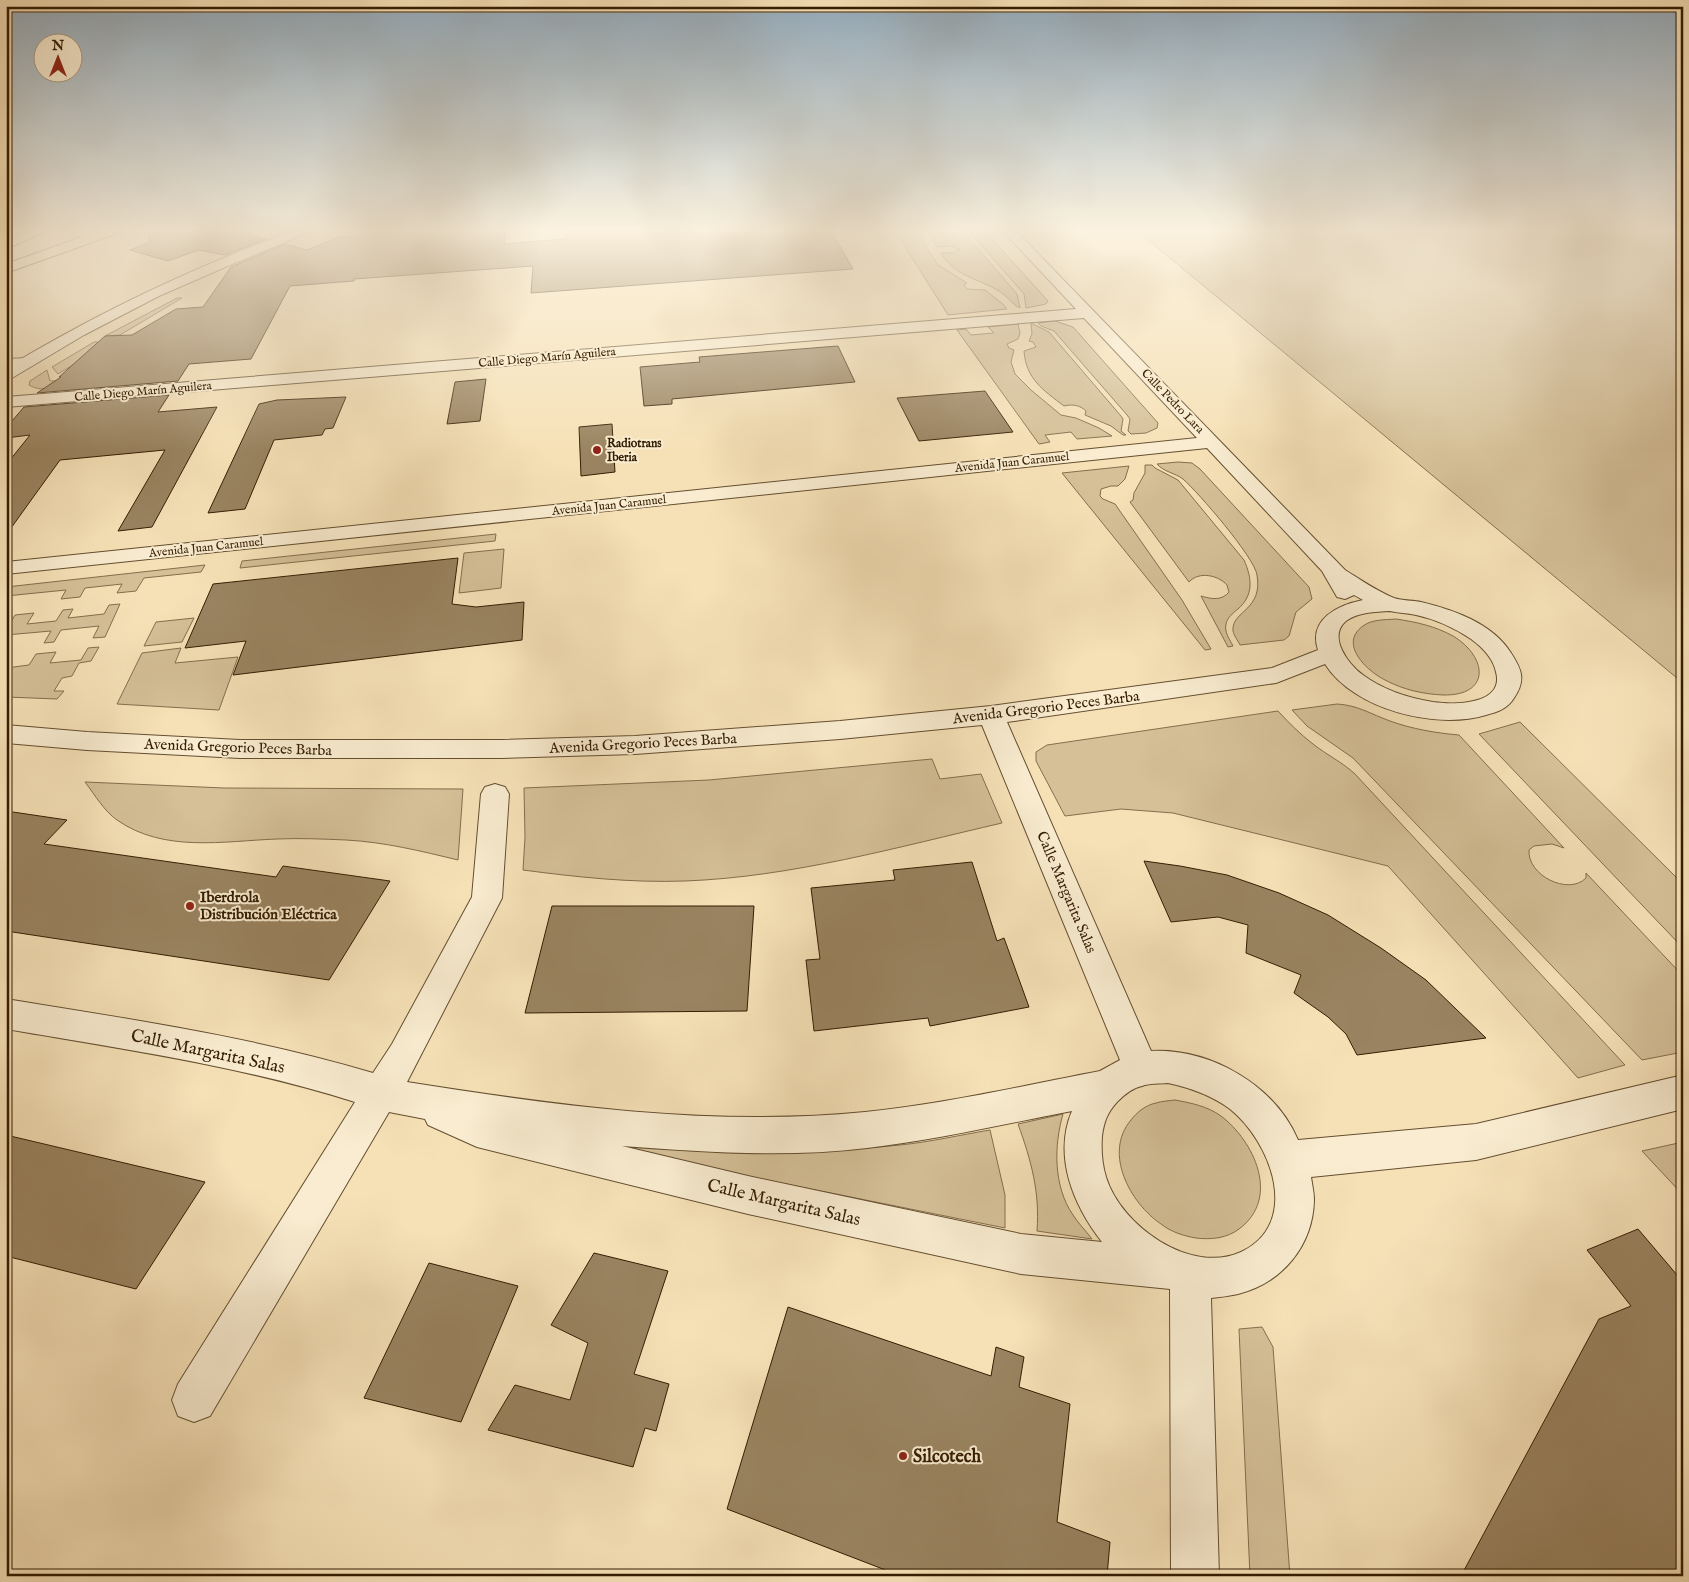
<svg xmlns="http://www.w3.org/2000/svg" width="1689" height="1582" viewBox="0 0 1689 1582" font-family="'IM FELL English',serif">
<style>
.green{fill:#d5c098;stroke:#846e4d}
.building{fill:#998360;stroke:#341d02}
.lines{fill:none;stroke-linecap:round;stroke-linejoin:round}
.service-casing{stroke:#644e2f;stroke-width:2}
.minor-casing{stroke:#644e2f;stroke-width:2}
.primary-casing{stroke:#341d02;stroke-width:2}
.service{fill:#f9ecd0;fill-rule:evenodd}
.minor{fill:#f9ecd0;fill-rule:evenodd}
.primary{fill:#f6e1b7;fill-rule:evenodd}
.tertiary-bridge-casing{stroke:#644e2f;stroke-width:15;stroke-linecap:butt}
.tertiary-bridge{stroke:#f9ecd0;stroke-width:14}
.poi-dot{fill:#8f2418;stroke:#f9ecd0;stroke-width:2}
.labels{text-anchor:middle;stroke-width:4;stroke-linejoin:round;paint-order:stroke}
.far-street-label{font-size:12px;fill:#341d02;stroke:#f9ecd0}
.far-poi-label{font-size:12px;font-weight:bold;fill:#341d02;stroke:#f9ecd0;text-anchor:start}
.street-label{font-size:15px;fill:#341d02;stroke:#f9ecd0}
.poi-label{font-size:15px;font-weight:bold;fill:#341d02;stroke:#f9ecd0;text-anchor:start}
.near-street-label{font-size:18px;fill:#341d02;stroke:#f9ecd0}
.near-poi-label{font-size:18px;font-weight:bold;fill:#341d02;stroke:#f9ecd0;text-anchor:start}
</style>
<rect width="100%" height="100%" fill="#f6e1b7"/>
<filter id="stains"><feTurbulence type="fractalNoise" baseFrequency=".004" numOctaves="4"/><feColorMatrix values="0 0 0 0 .2 0 0 0 0 .09 0 0 0 0 .02 0 0 0 .5 -.17"/></filter>
<radialGradient id="worn" r=".72"><stop offset=".6" stop-color="#630" stop-opacity="0"/><stop offset="1" stop-color="#630" stop-opacity=".3"/></radialGradient>
<path class="green" d="M894 229H915L938 265 967 283 964 285 967 289 985 290 1003 304 1007 309 948 315Z
M926 229H961L1017 294 1020 308C1013 305 1007 296 999 291 979 279 954 276 941 253H953L959 249 951 246 937 247Z
M967 229H983L1048 301 1046 304 1026 308 1024 294Z
M1135 229H1683V683Z
M177 298H182L120 335 105 336Z
M1055 321 1073 327 1158 423 1157 428 1146 433 1131 434 1128 431 1130 419 1127 415 1054 331 1041 326 1038 323Z
M1031 323 1049 332 1121 416 1123 419 1121 431 1126 435H1123L1111 426 1085 415 1086 411C1080 405 1072 404 1064 406 1043 390 1026 379 1024 351L1036 347 1033 342 1029 341 1032 334Z
M1018 324 1020 333 1018 339 1007 344 1009 348 1014 350 1011 362 1015 374 1031 390 1061 415 1076 418 1099 428 1112 436 1077 439 1071 432 1045 435 1050 442 1039 444 957 330 966 329 971 335 994 333 988 327Z
M94 342H104L92 353 58 374 52 367Z
M47 370 50 381 74 380C60 385 43 394 29 385L30 381Z
M1178 462 1192 463 1200 469 1309 587 1312 599 1296 612 1289 636 1284 640 1240 645C1238 640 1232 634 1233 628 1234 611 1263 609 1257 575 1255 558 1198 492 1183 479 1175 473 1164 472 1157 464Z
M1145 465H1152L1155 468 1178 480 1244 560C1252 578 1254 595 1238 609 1233 613 1227 618 1226 624 1224 632 1230 640 1233 646L1228 647 1201 596C1211 599 1222 601 1229 592L1227 585C1218 575 1199 571 1189 582L1130 502 1133 500 1134 493 1145 473Z
M1129 466 1125 479 1118 486H1111L1101 489 1100 496 1103 499 1115 504 1182 600 1211 649 1205 650 1062 473Z
M496 534 495 541 240 568 242 561Z
M504 549 501 588 459 593 464 553Z
M205 565 201 572 144 578 136 591 117 593 122 584 85 588 80 597 61 599 66 590 6 596V587Z
M120 604 105 637 93 638 99 626 61 630 54 642 44 643 51 631 6 635V626L9 625 15 615 34 613 27 624 56 621 63 610 73 609 68 618 104 614 109 605Z
M194 618 182 642 144 646 156 622Z
M1396 619C1416 622 1435 626 1453 636 1488 657 1491 696 1443 695 1423 694 1404 690 1385 680 1367 671 1338 644 1363 626 1372 619 1385 620 1396 619Z
M99 647 91 661 79 663 72 676 62 678 54 691H64L57 699 6 697V668L29 665 36 654 56 652 50 663 81 660 88 648Z
M181 648 175 663 238 657 219 710 117 704 142 653Z
M1337 704C1357 705 1371 714 1390 721 1412 729 1436 733 1459 735L1564 848 1552 844 1534 846 1529 850C1527 875 1568 896 1586 878V873L1683 976V1052L1642 1060 1353 758 1307 726 1292 710Z
M1278 711C1289 723 1300 734 1313 744 1327 755 1342 762 1355 774L1625 1065 1578 1078 1388 866 1173 813 1121 809 1065 816 1036 761V752L1047 745Z
M1520 722 1683 884V948L1479 734Z
M932 759 940 779 981 774 1002 823C898 847 792 877 685 881 631 883 576 877 523 870L525 837 524 788 709 780Z
M85 782 224 788 463 789 458 860C421 851 384 842 346 840 323 839 300 838 277 839 224 841 164 853 117 820 104 811 95 795 85 782Z
M1175 1100C1191 1103 1207 1106 1221 1116 1254 1141 1281 1198 1239 1229 1227 1238 1212 1240 1196 1238 1184 1236 1171 1232 1161 1224 1130 1203 1103 1153 1131 1120 1137 1112 1146 1105 1156 1103 1162 1101 1168 1101 1175 1100Z
M1063 1114C1054 1145 1053 1186 1073 1215 1078 1223 1086 1231 1092 1239L1037 1231C1040 1192 1031 1160 1018 1124Z
M990 1130 1005 1195V1228L736 1174 649 1155 627 1146C718 1154 810 1154 900 1145 930 1142 960 1135 990 1130Z
M1683 1142V1195L1642 1151Z
M1262 1327 1273 1347 1290 1576H1250L1239 1329Z"/>
<path class="building" d="M150 229H249V234H247L266 239 225 255 199 250 168 261 130 250 152 241H149Z
M395 229H506L504 244 566 239V229H830L853 269 531 293 533 266 354 279V281L290 286 251 359 189 364 178 381 37 393 61 377H59L105 336 132 335 176 309 203 307 231 267 285 244 307 250 339 237 359 236 361 232Z
M838 346 855 382 672 399V404L644 406 640 367 700 362 699 357Z
M486 379 480 421 447 424 455 382Z
M985 391 1013 432 919 441 897 398Z
M169 395 158 412 217 407 152 527 118 531 165 450 60 460 6 535V465L30 435 6 438V428L24 407Z
M346 397 333 428 325 429 322 435 274 440 245 509 208 513 259 404 277 400Z
M612 424 615 472 581 476 579 427Z
M458 558 452 604 476 607 524 602 522 640 233 675 246 641 185 648 213 584Z
M6 811 67 820 44 844 276 877 283 866 390 881 329 980 6 931Z
M1144 861 1180 866 1227 875 1279 893 1328 915 1381 948 1426 980 1486 1038 1357 1055 1346 1034 1328 1017 1294 993 1301 975 1246 953 1248 925 1218 917 1171 922Z
M972 862 997 941 1004 938 1029 1007 930 1026 928 1018 814 1031 806 960 820 959 811 888 895 880 893 870Z
M552 906H754L747 1011 525 1013Z
M6 1135 205 1182 136 1289 6 1256Z
M1638 1229 1683 1282V1576H1461L1599 1319 1631 1306 1587 1250Z
M594 1253 668 1271 634 1374 669 1384 656 1431 645 1428 633 1467 488 1430 515 1385 570 1400 588 1343 551 1325Z
M429 1263 518 1286 461 1422 364 1398Z
M788 1307 991 1376 996 1347 1024 1357 1019 1387 1070 1404 1057 1522 1110 1542 1107 1576H901L727 1509Z"/>
<g class="lines">
<g class="service-casing">
<path id="service" d="M29 358 33 359V363L6 365V359Z"/>
</g>
<g class="minor-casing">
<path id="minor" d="M298 229H317L237 262 159 296 84 335 12 378 6 380V368C99 312 196 266 298 229Z
M1001 229H1014L1345 570C1361 580 1377 591 1394 598 1403 601 1412 600 1421 602 1454 610 1492 623 1511 653 1522 670 1526 680 1514 698 1508 708 1498 712 1486 715 1437 730 1354 710 1325 664L1276 683 1007 722 1151 1051C1210 1048 1275 1085 1298 1140L1476 1124 1683 1075V1109L1476 1160 1311 1177C1312 1184 1314 1192 1314 1200 1313 1246 1282 1283 1238 1294 1229 1296 1220 1297 1211 1298L1219 1576H1171L1170 1289 1021 1274 748 1214 477 1147 428 1125 425 1119 389 1112 210 1416 194 1422 178 1416 172 1400 178 1384 355 1102C242 1066 123 1049 6 1029V999C130 1019 253 1037 373 1073L392 1044 472 897 481 794 485 787 495 784 505 787 509 794 502 898 407 1082C558 1106 713 1127 865 1112 944 1104 1022 1086 1100 1071L1120 1060 982 725 840 739 635 754 502 758H240L87 750 6 743V725L87 732 240 740H502L635 736 840 721 991 706 1272 668 1318 650C1308 619 1338 605 1363 600L1354 595 1345 599 1337 597 1322 571 1207 448 6 574V562L1197 438 1084 318 6 407V397L1076 309ZM1390 611C1398 613 1407 613 1416 615 1435 619 1455 628 1471 639 1482 647 1493 658 1496 672 1505 705 1454 705 1433 702 1409 698 1383 690 1363 675 1349 665 1327 637 1346 621 1358 612 1375 612 1390 611ZM1168 1083C1191 1088 1211 1095 1230 1109 1271 1142 1302 1223 1241 1252 1191 1275 1121 1226 1106 1177 1102 1164 1101 1150 1102 1136 1104 1122 1107 1113 1117 1102 1123 1096 1132 1088 1142 1086 1150 1083 1159 1084 1168 1083ZM1072 1111C1053 1156 1073 1205 1102 1242L1021 1234 748 1176 622 1146C703 1152 785 1158 867 1148 936 1140 1004 1124 1072 1111Z"/>
</g>
<g class="primary-casing">
<path id="primary" d="M34 229H52L6 249V240Z
M104 229H123L121 232 6 273V264Z"/>
</g>
<use href="#service" class="service"/>
<use href="#minor" class="minor"/>
<use href="#primary" class="primary"/>
<g class="tertiary-bridge-casing">
<path id="tertiary-bridge" d="M61 229H84"/>
</g>
<use href="#tertiary-bridge" class="tertiary-bridge"/>
</g>
<linearGradient id="sky" x2="0" y2="1"><stop stop-color="#93abbc"/><stop offset="0.51" stop-color="#fbf2df"/><stop offset="1" stop-color="#fbf2df" stop-opacity="0"/></linearGradient>
<rect width="1689" height="451" fill="url(#sky)"/>
<g class="poi-dot">
<circle cx="597" cy="450" r="5"/>
<circle cx="190" cy="906" r="5"/>
<circle cx="903" cy="1456" r="5"/>
</g>
<g class="labels">
<g class="far-street-label">
<text transform="translate(547 357) rotate(-5)" y="4">Calle Diego Marín Aguilera</text>
<text transform="translate(143 391) rotate(-5)" y="4">Calle Diego Marín Aguilera</text>
<text transform="translate(1173 401) rotate(46)" y="4">Calle Pedro Lara</text>
<text transform="translate(1012 462) rotate(-6)" y="4">Avenida Juan Caramuel</text>
<text transform="translate(609 505) rotate(-6)" y="4">Avenida Juan Caramuel</text>
<text transform="translate(206 547) rotate(-6)" y="4">Avenida Juan Caramuel</text>
</g>
<g class="far-poi-label">
<text x="607" y="447">Radiotrans<tspan x="607" dy="14">Iberia</tspan></text>
</g>
<g class="street-label">
<text transform="translate(1046 707) rotate(-7)" y="5">Avenida Gregorio Peces Barba</text>
<text transform="translate(643 743) rotate(-3)" y="5">Avenida Gregorio Peces Barba</text>
<text transform="translate(238 747) rotate(2)" y="5">Avenida Gregorio Peces Barba</text>
<text transform="translate(1067 892) rotate(67)" y="5">Calle Margarita Salas</text>
</g>
<g class="poi-label">
<text x="200" y="902">Iberdrola<tspan x="200" dy="17">Distribución Eléctrica</tspan></text>
</g>
<g class="near-street-label">
<text transform="translate(208 1051) rotate(12)" y="6">Calle Margarita Salas</text>
<text transform="translate(784 1202) rotate(13)" y="6">Calle Margarita Salas</text>
</g>
<g class="near-poi-label">
<text x="913" y="1462">Silcotech</text>
</g>
</g>
<rect width="1689" height="1582" fill="none" stroke="#f6e1b7" stroke-width="25"/>
<rect x="8" y="8" width="1674" height="1567" fill="none" stroke="#341d02" stroke-width="2.5"/>
<rect x="12" y="12" width="1664" height="1557" fill="none" stroke="#341d02"/>
<g transform="translate(58 58)"><circle r="24" fill="#f9ecd0" stroke="#aa997e"/>
<path d="M0-4L9 19L0 12L-9 19Z" fill="#8f2418"/>
<text y="-8" font-size="14" font-weight="bold" text-anchor="middle" fill="#341d02">N</text>
</g>
<rect width="100%" height="100%" filter="url(#stains)"/>
<rect width="100%" height="100%" fill="url(#worn)"/>
</svg>
